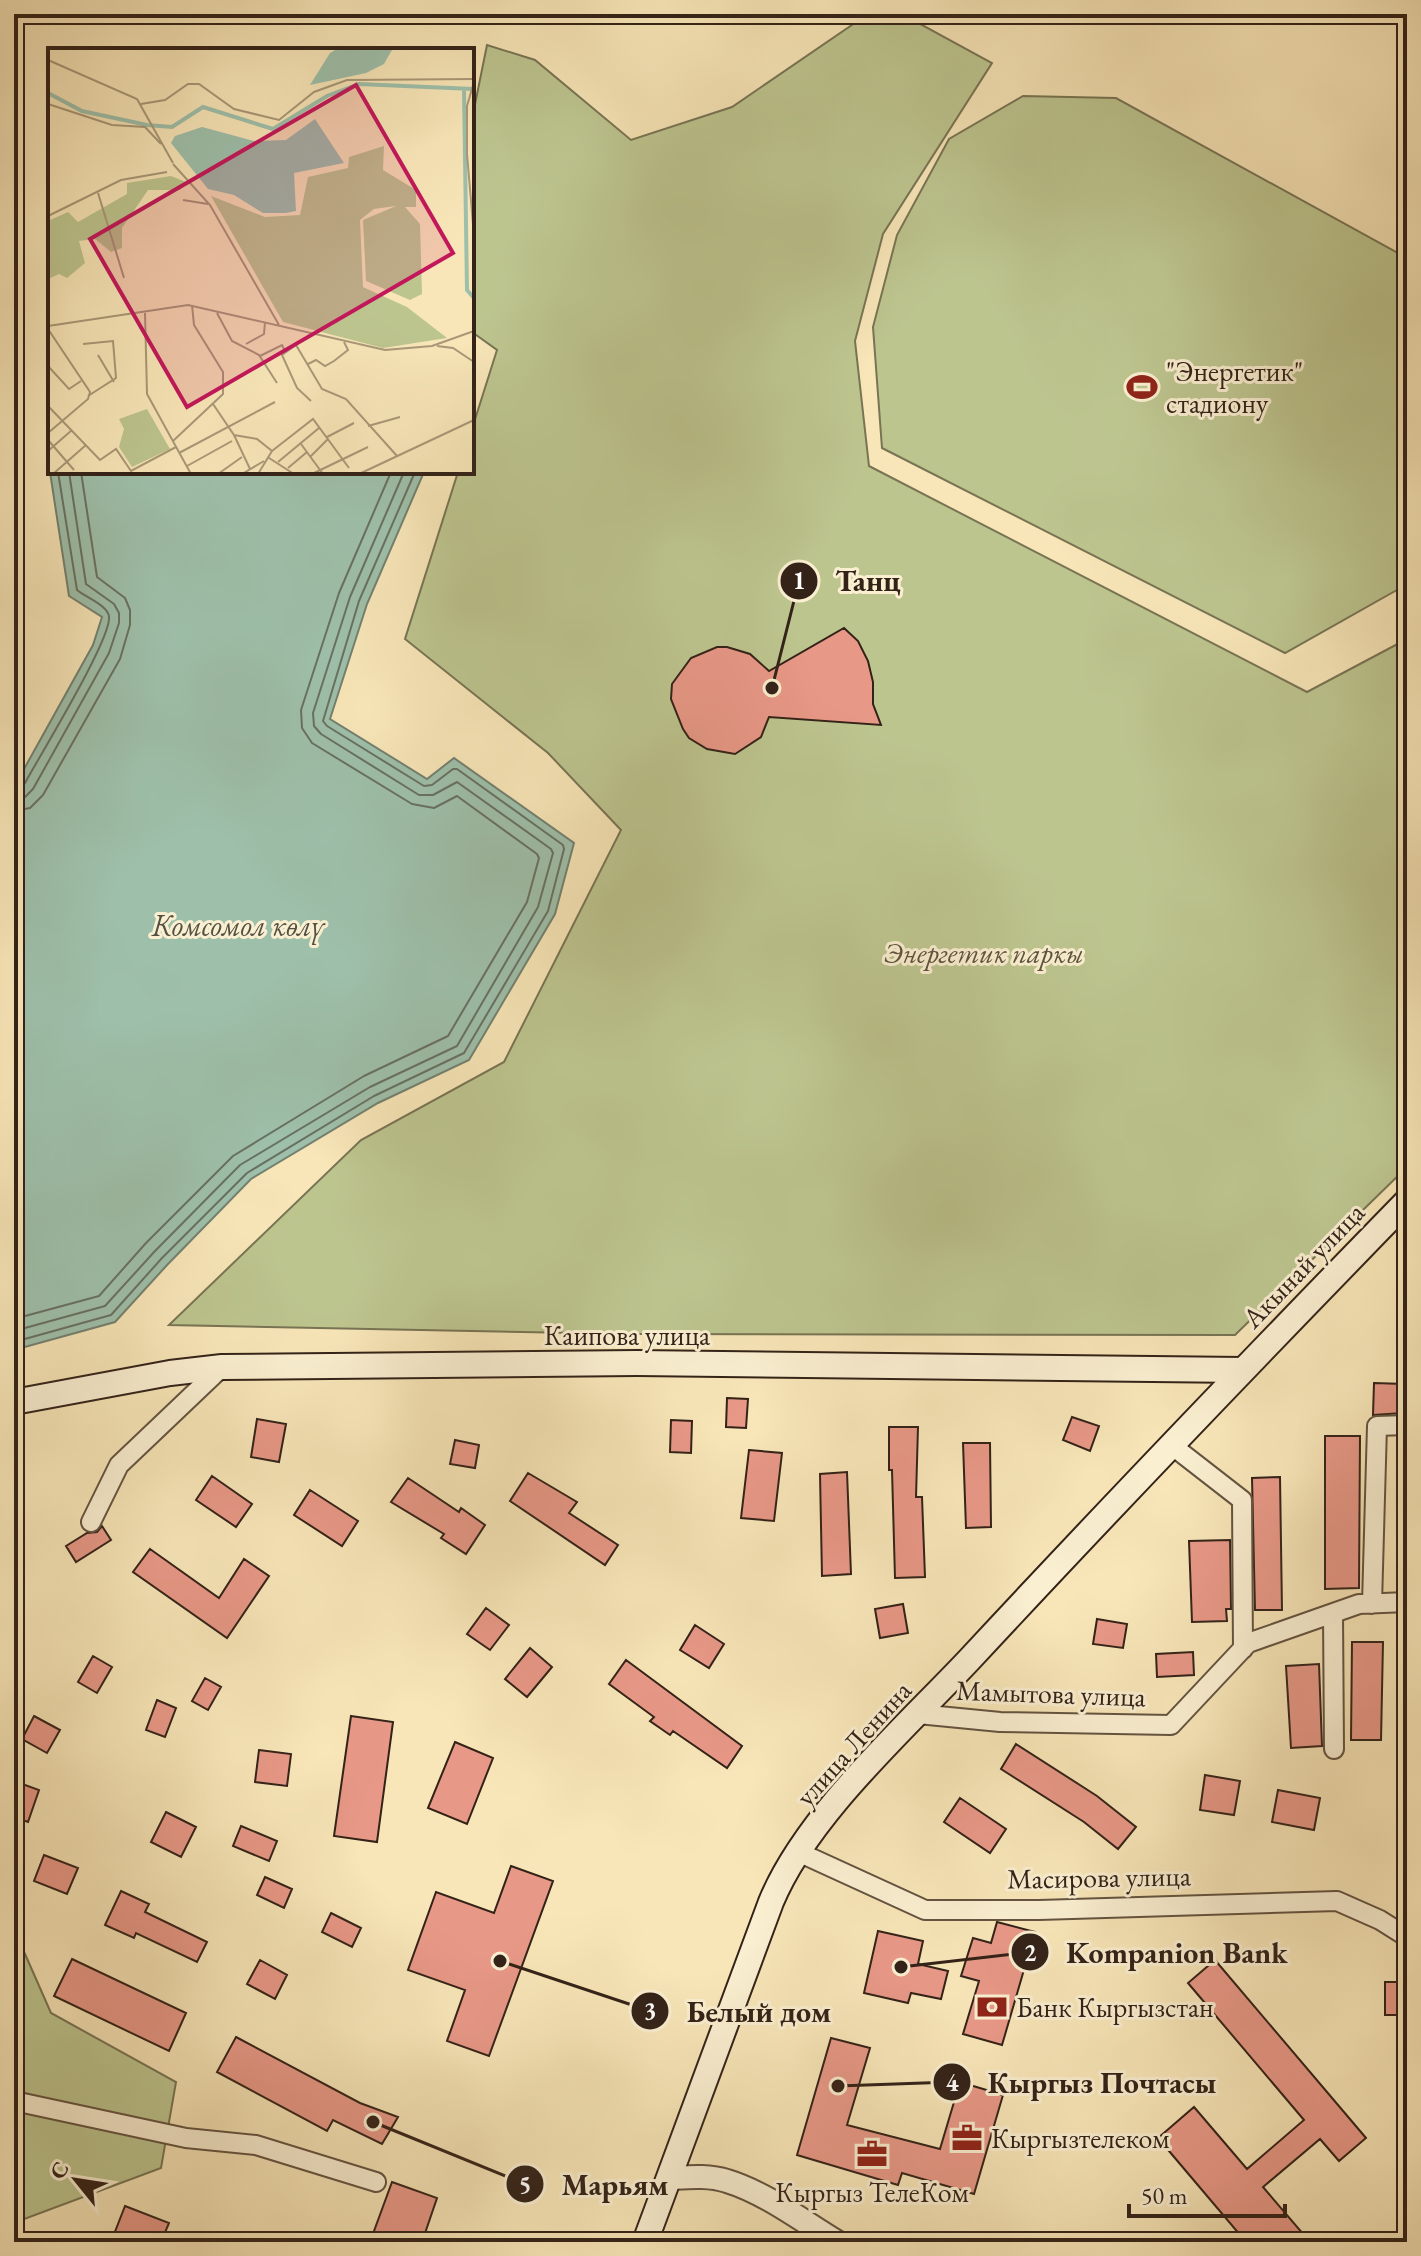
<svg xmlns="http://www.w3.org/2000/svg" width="1421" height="2256" viewBox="0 0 1421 2256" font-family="'EB Garamond',serif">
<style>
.green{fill:#bdc58f;stroke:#787454;stroke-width:2}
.water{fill:#9ec0ab;stroke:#738170;stroke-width:2}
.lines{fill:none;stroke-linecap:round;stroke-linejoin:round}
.shore{stroke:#687162;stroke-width:2}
.building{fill:#e89887;stroke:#332218;stroke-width:2}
.minor-casing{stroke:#645340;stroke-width:22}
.tertiary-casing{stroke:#645340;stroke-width:26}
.secondary-casing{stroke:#332218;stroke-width:28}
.minor{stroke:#faefd1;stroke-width:18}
.tertiary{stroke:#faefd1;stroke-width:22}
.secondary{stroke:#faefd1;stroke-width:24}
.labels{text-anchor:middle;stroke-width:6;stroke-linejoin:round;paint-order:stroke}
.poi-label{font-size:28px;fill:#332218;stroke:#faefd1;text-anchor:start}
.park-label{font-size:28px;font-style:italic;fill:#5c533c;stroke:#faefd1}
.street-label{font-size:28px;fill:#332218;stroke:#faefd1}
.water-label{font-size:30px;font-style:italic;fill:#535144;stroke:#faefd1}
.inset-river{fill:none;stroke:#9ec0ab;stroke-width:4}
.inset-road{fill:none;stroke:#a99878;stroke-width:2}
.view{fill:#c2185b;fill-opacity:0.15;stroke:#c2185b;stroke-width:4}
.inset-edge{fill:none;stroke:#332218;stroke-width:4}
.leader{fill:none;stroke:#332218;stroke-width:3}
.callout-dot{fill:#332218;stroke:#faefd1;stroke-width:3}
.mark-label{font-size:24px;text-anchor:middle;font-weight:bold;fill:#fff}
.callout-label{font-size:30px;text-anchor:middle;font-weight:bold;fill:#332218;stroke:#faefd1;stroke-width:6;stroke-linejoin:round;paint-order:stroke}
</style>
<rect width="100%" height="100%" fill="#f8e6b8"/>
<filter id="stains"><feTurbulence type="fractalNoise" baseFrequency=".0025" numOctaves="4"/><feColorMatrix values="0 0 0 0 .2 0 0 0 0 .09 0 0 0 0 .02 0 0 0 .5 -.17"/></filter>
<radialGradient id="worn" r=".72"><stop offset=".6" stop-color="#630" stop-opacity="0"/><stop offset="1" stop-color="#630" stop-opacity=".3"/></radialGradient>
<path class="green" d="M868 14H902L992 63 883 234 855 341 869 466 1307 692 1407 639V1167L1235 1335 629 1334 169 1325 361 1140 504 1062 621 830 548 753 405 639 458 472H472V429L497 350 472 332V119L487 45 535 60 631 140 732 107Z
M1023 96 1116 98 1407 258V584L1404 586 1285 653 882 448 873 327 897 235 949 139Z
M14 1929 51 2013 176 2082 161 2168 16 2222 14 2226Z"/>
<path class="water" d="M50 472H424L367 604 330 719 427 779 454 758 574 843 555 914 469 1060 378 1103 251 1179 168 1264 115 1322 14 1350V787L93 645 102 617 69 596Z"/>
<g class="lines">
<path class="shore" d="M14 788 25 783C40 755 111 640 109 617 109 606 85 597 77 590L58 472
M14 799 25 797 33 789 109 653 119 623V613L114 604 86 584 69 472
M14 811 30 808 43 795 120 659 130 625V610L125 598 97 577 81 472
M14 1319 99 1296 146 1243 233 1156 364 1076 448 1036 527 902 539 858 537 854 457 796 434 808 412 804 312 743 302 728 301 710 339 593 391 472
M14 1331 105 1306 155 1251 240 1165 370 1087 457 1046 538 907 553 853 551 849 457 782 433 795H419L321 734 314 726 313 713 350 597 404 472
M14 1342 111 1315 162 1258 247 1173 374 1096 464 1053 548 911 564 849 563 845 457 769H453L432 785 424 786 327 726 323 721 359 601 415 472"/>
</g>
<path class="building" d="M844 628 858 641 868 661 873 682V704L881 725 769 717 761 737 735 754 707 749 689 738 683 729 671 699 672 684 691 658 717 647H727L750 654 769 671Z
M1374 1383 1404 1384 1403 1413 1373 1415Z
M727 1398 748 1399 746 1428 726 1427Z
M1072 1417 1099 1426 1090 1451 1063 1440Z
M257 1419 286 1424 279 1462 251 1457Z
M671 1420 692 1421 691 1453 670 1452Z
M889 1427H918L916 1497H922L925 1577 895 1578 892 1470H889Z
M1325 1436H1360L1359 1588 1325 1589Z
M455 1440 479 1445 475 1468 450 1464Z
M963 1443H990L991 1527 966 1528Z
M749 1450 782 1453 774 1521 741 1518Z
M847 1472 851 1574 822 1576 820 1474Z
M528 1473 577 1502 569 1513 618 1545 605 1565 510 1501Z
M212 1476 252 1504 236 1527 196 1500Z
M1280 1477 1282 1610H1255L1252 1478Z
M408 1478 459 1512 461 1508 485 1525 466 1554 441 1538 444 1534 391 1502Z
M310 1490 358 1521 342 1546 294 1515Z
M102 1526 111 1540 76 1562 66 1546 87 1533 97 1532Z
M1230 1540 1231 1609H1226L1227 1621 1192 1622 1189 1541Z
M150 1549 219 1598 244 1559 269 1576 227 1638 133 1572Z
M903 1604 908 1633 880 1638 875 1609Z
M486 1608 509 1625 490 1650 467 1634Z
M1097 1619 1127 1624 1123 1648 1093 1644Z
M695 1625 724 1644 709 1668 680 1650Z
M1352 1642H1383L1381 1740H1351Z
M530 1648 552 1667 527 1697 505 1679Z
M1193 1652 1194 1675 1157 1677 1156 1654Z
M93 1656 112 1667 97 1693 78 1682Z
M626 1660 742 1746 727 1768 673 1731 670 1735 650 1721 654 1717 609 1684Z
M1319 1664 1322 1746 1291 1748 1286 1666Z
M205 1678 221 1687 208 1710 192 1701Z
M157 1700 176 1708 165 1737 146 1730Z
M34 1716 60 1730 47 1753 22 1739Z
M351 1716 393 1722 377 1842 334 1836Z
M455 1742 493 1758 467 1824 428 1808Z
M1016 1744 1097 1796 1136 1827 1118 1849 1084 1822 1001 1769Z
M259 1750 291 1754 287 1786 255 1782Z
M1205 1775 1240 1781 1234 1815 1200 1810Z
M14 1781 39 1790 28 1822 14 1817Z
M1278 1790 1320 1798 1314 1830 1272 1822Z
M960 1798 1006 1829 990 1853 944 1822Z
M166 1812 196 1827 181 1857 151 1842Z
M241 1826 277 1841 269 1861 233 1846Z
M44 1855 78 1868 67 1894 34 1881Z
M511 1866 553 1881 489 2056 447 2041 465 1990 408 1970 436 1892 494 1913Z
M265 1877 292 1889 284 1908 257 1895Z
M121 1891 149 1904 145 1912 207 1942 197 1962 136 1933 134 1938 105 1925Z
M331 1913 361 1928 352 1947 322 1932Z
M997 1922 1035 1932 1002 2045 963 2034 979 1981 961 1976 973 1938 991 1943Z
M878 1931 923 1941 918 1964 948 1971 941 1999 911 1993 908 2003 864 1993Z
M72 1959 186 2013 169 2051 54 1996Z
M260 1960 287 1975 275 1999 247 1984Z
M1215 1960 1366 2138 1339 2161 1320 2139 1263 2187 1310 2242H1246L1158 2138 1194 2107 1247 2169 1304 2120 1188 1983Z
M1385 1982H1407V2015H1385Z
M236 2037 360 2103 398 2117 382 2144 333 2120 327 2131 217 2072Z
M831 2038 870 2048 847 2125 940 2149 960 2082 1003 2095 974 2194 902 2173 898 2185 797 2155Z
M392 2182 437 2198 422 2242H370Z
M125 2206 169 2223 161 2242H111Z"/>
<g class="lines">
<g class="minor-casing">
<path id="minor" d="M1170 1444 1242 1500 1243 1649
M91 1522 119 1465 222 1367
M1372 1604 1377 1426 1407 1425
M1333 1614 1334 1749
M918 1714 1000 1722 1171 1725 1248 1643 1359 1604 1407 1602
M796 1851 925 1910H1039L1337 1901 1380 1920 1407 1937
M14 2101 186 2138 256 2145 376 2182"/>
</g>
<g class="tertiary-casing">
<path id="tertiary" d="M670 2178C689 2177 709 2175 727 2181 766 2193 802 2221 837 2242"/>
</g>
<g class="secondary-casing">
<path id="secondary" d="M14 1402 170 1373 222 1367 637 1363 1243 1370
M645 2242 771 1902C807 1815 904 1729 969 1660 1113 1505 1259 1353 1407 1201"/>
</g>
<use href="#minor" class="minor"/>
<use href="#tertiary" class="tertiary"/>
<use href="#secondary" class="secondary"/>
</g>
<defs>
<g id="stadium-bare" transform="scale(2.4)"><path d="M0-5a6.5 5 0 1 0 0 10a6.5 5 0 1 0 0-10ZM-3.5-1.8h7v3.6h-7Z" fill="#8f2418" stroke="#faefd1" stroke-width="2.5" paint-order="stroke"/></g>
<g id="bank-bare" transform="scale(2.4)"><path d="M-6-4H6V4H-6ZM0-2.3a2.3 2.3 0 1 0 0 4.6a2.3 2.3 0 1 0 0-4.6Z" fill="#8f2418" stroke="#faefd1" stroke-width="2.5" paint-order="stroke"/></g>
<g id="office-bare" transform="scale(2.4)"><path d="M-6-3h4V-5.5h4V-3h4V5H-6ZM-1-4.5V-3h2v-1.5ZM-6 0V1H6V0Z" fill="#8f2418" stroke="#faefd1" stroke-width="2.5" paint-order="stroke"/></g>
</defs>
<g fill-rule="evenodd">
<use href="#stadium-bare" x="1142" y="387"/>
<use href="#bank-bare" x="992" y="2007"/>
<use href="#office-bare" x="967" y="2138"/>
<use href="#office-bare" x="872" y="2154"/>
</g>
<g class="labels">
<g class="poi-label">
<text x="1166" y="381">"Энергетик"<tspan x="1166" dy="32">стадиону</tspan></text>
<text x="1016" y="2017">Банк Кыргызстан</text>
<text x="991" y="2148">Кыргызтелеком</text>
<text x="872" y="2202" text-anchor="middle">Кыргыз ТелеКом</text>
</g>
<g class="park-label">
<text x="984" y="963">Энергетик паркы</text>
</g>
<g class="street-label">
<text transform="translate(1303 1265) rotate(-46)" y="10">Акынай улица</text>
<text x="627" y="1345">Каипова улица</text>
<text transform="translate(1051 1693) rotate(2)" y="10">Мамытова улица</text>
<text transform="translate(853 1743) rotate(-48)" y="10">улица Ленина</text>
<text transform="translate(1099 1877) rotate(-1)" y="10">Масирова улица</text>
</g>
<g class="water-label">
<text x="238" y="936">Комсомол көлү</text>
</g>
</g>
<g transform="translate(48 48)">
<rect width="426" height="426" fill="#f8e6b8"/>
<path d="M336 98 335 122 368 142V159H357L372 176 374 246 362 252 318 233 315 172 348 158 326 161 312 172 315 239 359 259 399 290 335 300 235 274 163 148 217 169 252 167 260 129 300 120 301 109ZM123 128 138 134 132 142H100L74 180V200L63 204 47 191 31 193 37 215 19 230 11 226 0 231V173L20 164 30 174 79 146V135ZM99 361 122 401 84 419 71 399 76 381 71 371Z" fill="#bdc58f"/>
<path d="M291 0H345L336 16 318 25 262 37 282 5ZM267 71 296 115 246 125 248 163 238 165H215L186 147 160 141 123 95 127 88 154 79 206 93 238 92Z" fill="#9ec0ab"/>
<path class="inset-river" d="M416 42 419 242 426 250M0 45 34 63 99 77 124 79 155 59 225 81 279 48 311 36 425 41"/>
<path class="inset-road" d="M0 12 89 51 125 115M426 34 419 58V106L426 188M0 56 64 77 97 79 113 96M93 56 117 52 140 36H151L186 61 231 72 266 44 299 32 426 31M125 116 162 157 231 277M50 145 76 230M135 152 160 156M0 168 73 132 119 124M97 265 99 346 143 426M169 265 184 293 211 307 229 335M0 278 140 257 337 302 384 298 426 283M0 281 42 344 40 351 0 385M35 296 65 293 68 330 40 348M198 296 216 286 217 274M389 298 405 300 426 314M50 307 66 334M212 308 234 297 237 303M260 316 268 312 277 318 286 313 300 302 296 294M0 318 21 341 33 333M263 353 249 340 234 307 248 297 274 341 298 351 349 408M165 356 186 387 209 391 224 403 210 426M0 358 52 412 68 401 83 423 128 399M320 378 352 369M186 387 202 421M279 389 306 375M0 392 26 422M125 393 175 346V324L146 277 144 257M253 396 275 426M0 403 24 382M224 403 265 371 301 420M131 405 227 354M263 408 280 391M221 410 246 426M230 414 271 380M139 418 184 393M240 420 259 404M5 426 38 397M170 426 194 409M194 426 216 413M264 426 320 399M311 426 426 372"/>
<path class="view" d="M308 37 405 205 139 359 42 191Z"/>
<rect width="426" height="426" class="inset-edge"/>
</g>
<path class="leader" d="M772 688L799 581M901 1967L1030 1952M500 1961L650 2011M838 2086L952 2082M373 2122L525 2184"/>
<g class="callout-dot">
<circle cx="772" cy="688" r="8"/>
<circle cx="901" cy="1967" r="8"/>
<circle cx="500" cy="1961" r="8"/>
<circle cx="838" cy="2086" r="8"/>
<circle cx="373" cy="2122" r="8"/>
<circle cx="799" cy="581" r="20"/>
<circle cx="1030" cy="1952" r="20"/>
<circle cx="650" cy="2011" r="20"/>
<circle cx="952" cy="2082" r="20"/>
<circle cx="525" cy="2184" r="20"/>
</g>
<g class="mark-label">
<text x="799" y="589">1</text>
<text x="1030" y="1961">2</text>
<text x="650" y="2019">3</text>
<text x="952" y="2091">4</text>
<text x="525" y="2193">5</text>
</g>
<g class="callout-label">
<text x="868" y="591">Танц</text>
<text x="1177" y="1963">Kompanion Bank</text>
<text x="759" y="2022">Белый дом</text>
<text x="1102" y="2093">Кыргыз Почтасы</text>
<text x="615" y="2195">Марьям</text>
</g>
<rect width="1421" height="2256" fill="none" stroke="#f8e6b8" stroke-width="48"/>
<rect x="16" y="16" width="1389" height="2224" fill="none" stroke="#332218" stroke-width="4"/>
<rect x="24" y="24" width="1373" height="2208" fill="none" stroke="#332218" stroke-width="2"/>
<g transform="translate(76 2180) rotate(300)" stroke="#faefd1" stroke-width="6" paint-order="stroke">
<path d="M0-6L14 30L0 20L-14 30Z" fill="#332218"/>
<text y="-12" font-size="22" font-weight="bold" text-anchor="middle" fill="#332218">С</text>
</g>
<path d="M1129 2204v12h156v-12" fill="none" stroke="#332218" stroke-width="4"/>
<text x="1141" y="2204" font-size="24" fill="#332218" stroke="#faefd1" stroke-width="6" paint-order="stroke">50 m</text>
<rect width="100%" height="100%" filter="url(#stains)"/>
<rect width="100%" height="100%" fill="url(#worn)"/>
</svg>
